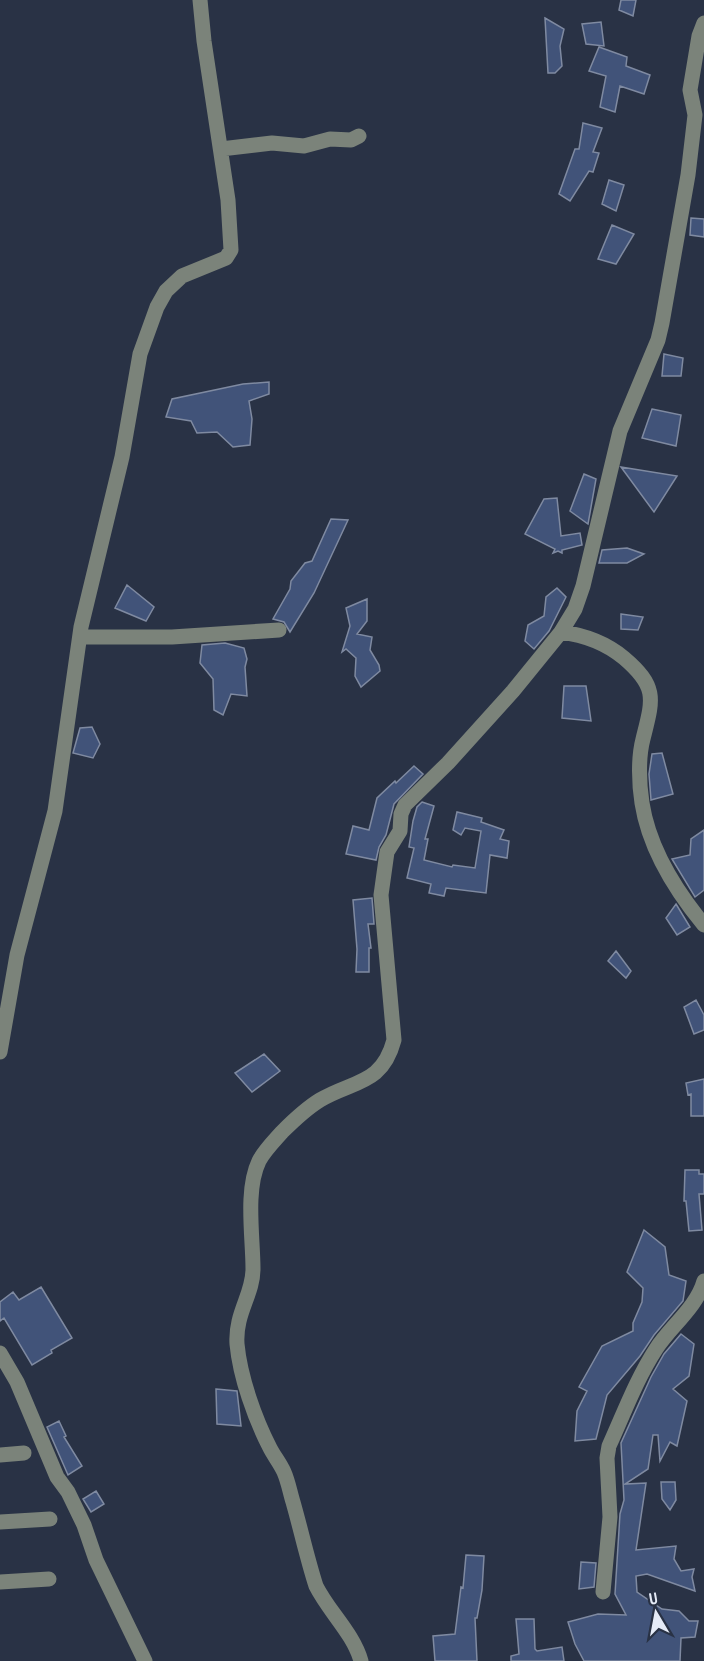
<svg xmlns="http://www.w3.org/2000/svg" width="704" height="1661" viewBox="0 0 704 1661" font-family="'PT Sans Narrow',sans-serif">
<style>
.building{fill:#415379;stroke:#7f8aa1;stroke-width:1.5}
.lines{fill:none;stroke-linecap:round;stroke-linejoin:round}
.minor{stroke:#7b837a;stroke-width:15}
</style>
<rect width="100%" height="100%" fill="#293245"/>
<path class="building" d="M621 0H636L633 16 619 10Z
M545 18 564 29 560 46 562 66 555 73H548Z
M601 22 604 46 586 44 582 24Z
M599 47 627 57 626 66 650 75 644 94 620 86 615 112 600 107 606 76 589 71Z
M583 123 602 128 593 152 599 153 593 172 589 171 570 201 559 194 575 149H579Z
M609 180 624 185 616 211 602 204Z
M691 218 704 219V237L690 235Z
M612 225 634 234 616 264 598 259Z
M664 354 683 358 681 376H662Z
M269 382V394L249 401 252 419 250 445 233 447 217 432 197 433 191 421 166 417 172 399 243 384Z
M652 409 681 415 676 446 642 438Z
M621 467 677 476 654 512Z
M584 474 596 479 588 524 570 511Z
M557 498 561 536 580 533 582 545 562 550V553L558 551 553 553 555 549 525 534 544 499Z
M331 519 348 520 314 593 290 632 284 622 273 619 290 589 291 581 305 563 312 561Z
M627 548 644 554 627 563H599L602 550Z
M127 585 154 607 146 621 115 608Z
M557 588 566 597 549 631 534 649 525 641 528 625 544 616 546 597Z
M367 599V621L357 634 372 637 370 650 379 665 380 671 361 687 355 676 356 658 346 649 342 652 350 626 346 608Z
M621 614 643 617 638 630 621 629Z
M225 643 244 648 247 659 245 667 247 696 231 694 223 715 214 710 213 679 200 663 202 645Z
M564 686H586L591 721 562 718Z
M92 727 100 744 93 758 73 753 80 728Z
M662 753 673 794 651 800 649 774 652 754Z
M414 766 423 774 394 804 386 835 379 847 376 860 346 854 353 826 369 830 377 798 395 781 396 783Z
M422 802 434 806 425 839H428L424 860 452 867 453 865 475 868 481 831 465 828 461 835 453 830 457 812 482 818 481 822 504 830 500 839 509 841 507 858 490 855 486 893 446 888 444 896 429 893 431 884 407 878 414 848 409 847 413 821 417 807Z
M704 830V890L695 897 672 859 690 855 691 839Z
M372 898 374 924H368L371 948H369V972H356L357 949 353 900Z
M676 904 690 927 677 935 666 918Z
M616 951 631 971 626 978 608 961Z
M696 1000 704 1015V1030L694 1034 684 1007Z
M264 1054 280 1071 252 1092 235 1073Z
M704 1079V1116H691V1094L688 1095 686 1083Z
M685 1170H699V1174H704V1194H699L702 1230 689 1231 686 1201H684Z
M644 1230 665 1247 669 1275 686 1281 683 1301 654 1335 640 1356 607 1395 596 1439 575 1441 577 1411 587 1391 579 1387 602 1346 633 1331V1323L642 1302 643 1288 627 1272Z
M41 1287 72 1338 51 1350 52 1353 32 1365 4 1318 0 1321V1302L13 1292 19 1300Z
M681 1334 694 1344 689 1376 673 1389 687 1401 677 1446 670 1442 660 1461 658 1435H653L648 1469 625 1484 646 1483 636 1550 676 1546 674 1559 681 1571 694 1569 692 1577 695 1591 647 1574 636 1576 637 1592 662 1609 679 1611 689 1621H698L695 1637 681 1638 680 1661H584L575 1644 568 1622 598 1614 626 1615 615 1594 620 1514 624 1500 621 1443 651 1377 664 1354Z
M216 1389 237 1391 241 1426 217 1424Z
M59 1421 66 1436 64 1437 82 1466 68 1475 47 1427Z
M661 1482H675L676 1500 670 1510 662 1499Z
M96 1491 104 1504 91 1512 83 1499Z
M466 1555 484 1556 482 1590 477 1618H475L477 1661H435L433 1636 455 1634 461 1587 463 1588Z
M581 1562 596 1563 594 1587 579 1589Z
M516 1619H534L535 1649 537 1651 562 1647 564 1661H511V1656L519 1654Z"/>
<g class="lines">
<path class="minor" d="M221 149 272 143 304 146 330 139 351 140 359 136
M561 632C584 635 606 643 624 658 658 687 653 699 643 739 638 758 639 784 642 803 649 848 676 891 704 925
M80 637H172L279 630
M0 1052 17 955 55 811 81 627 122 457 140 354 157 307 166 291 182 276 226 258 231 250 228 200 204 41 200 0
M0 1353 17 1382 57 1477 68 1492 84 1525 96 1560 145 1661
M0 1455 24 1453
M0 1522 50 1519
M0 1582 49 1579
M603 1592 610 1517 607 1458 609 1446C624 1413 636 1380 656 1349 670 1327 697 1307 704 1281
M361 1661C353 1633 329 1612 316 1586 307 1558 301 1530 293 1502 290 1492 288 1481 284 1472 280 1463 274 1456 270 1448 255 1419 240 1377 237 1344 235 1313 253 1295 253 1269 253 1237 245 1190 259 1161 264 1151 275 1140 282 1132 293 1121 307 1108 320 1100 354 1080 382 1085 394 1040L381 895 387 852 400 831 401 814 405 805 448 763 513 691 561 632 575 609 583 586 620 431 658 340 662 323 688 175 695 115 690 90 699 36 704 23"/>
</g>
<g transform="translate(656 1613) rotate(350)" stroke="#293245" stroke-width="4.5" paint-order="stroke">
<path d="M0-4.5L10 22L0 15L-10 22Z" fill="#e5ebf7"/>
<text y="-9" font-size="16" font-weight="bold" text-anchor="middle" fill="#e5ebf7">U</text>
</g>
</svg>
